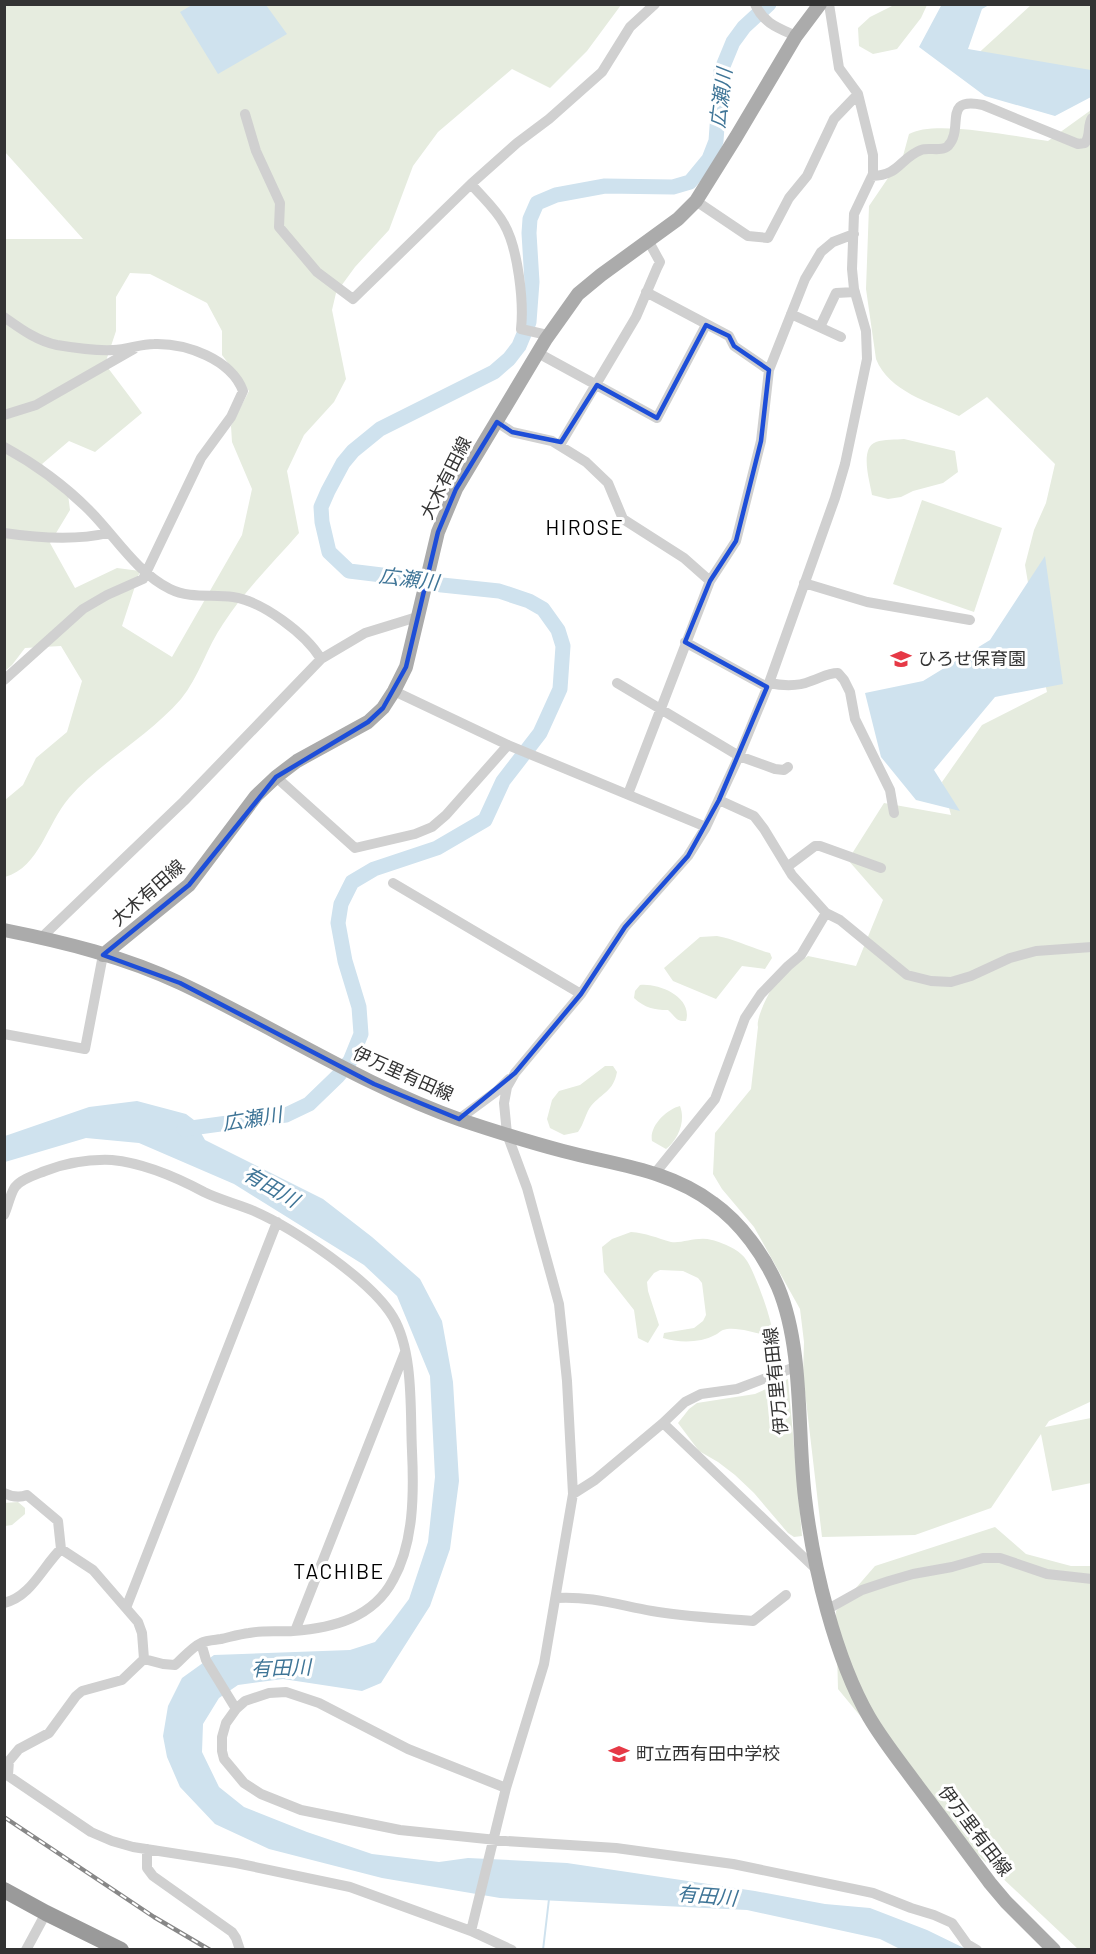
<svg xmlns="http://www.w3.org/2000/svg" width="1096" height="1954" viewBox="0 0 1096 1954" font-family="Barlow,'Noto Sans JP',sans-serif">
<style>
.green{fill:#e6ecdf;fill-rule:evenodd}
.water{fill:#cfe2ee}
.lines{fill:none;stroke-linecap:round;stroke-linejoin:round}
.stream{stroke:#cfe2ee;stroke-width:2}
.river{stroke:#cfe2ee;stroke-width:15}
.minor{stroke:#d0d0d0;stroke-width:10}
.major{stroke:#ababab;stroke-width:14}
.highway{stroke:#9a9a9a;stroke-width:16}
.rail-casing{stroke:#888;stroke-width:4.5}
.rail{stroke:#fff;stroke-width:2;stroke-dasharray:7;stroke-linecap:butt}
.marked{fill:none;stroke:#1d4ed8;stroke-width:4.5;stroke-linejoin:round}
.labels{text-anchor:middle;stroke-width:6;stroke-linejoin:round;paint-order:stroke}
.street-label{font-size:18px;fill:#333;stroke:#fff}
.poi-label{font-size:18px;fill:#333;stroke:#fff;text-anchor:start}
.water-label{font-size:20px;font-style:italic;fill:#3f7597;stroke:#fff}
.quarter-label{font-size:21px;letter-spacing:1.5px;fill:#000;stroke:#fff}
</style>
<rect width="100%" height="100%" fill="#fff"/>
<path class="green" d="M5 5H621L587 51 550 88 512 69 438 132 413 166 389 230 355 267 336 293 332 310 346 379 334 402 304 435 287 471 299 533C274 562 244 591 223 624 207 647 199 677 181 699 148 737 101 761 69 798 47 823 40 867 5 877V800L23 785 36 758 67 732 82 681 61 646 25 648 12 665 5 671V239H83L5 152ZM130 273 150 274 207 303 222 331V355L249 391 231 426 232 442 252 489 242 535 172 657 122 626 140 571 117 568 75 588 50 543 70 510 68 494 42 464 69 441 95 452 142 413 105 364 116 331V297Z
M894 5H927L921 18 897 49 873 54 859 46 858 28 870 17Z
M1031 5H1091V91L972 59Z
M1091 110 1092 1401 1049 1421 1045 1427 1091 1418V1483L1052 1491 1041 1434 991 1508 915 1535 822 1537 803 1375 804 1342 800 1309 754 1227 722 1189 713 1174 715 1133 751 1089 758 1027C755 1017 775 980 783 972 790 966 800 961 808 956L856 966 883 900 848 860 884 803 951 815 942 782 982 725 1047 692 1036 644 1033 612 1025 565 1034 530 1046 503 1055 464 987 397 959 416C930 402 889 392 876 359L866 289 869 206 903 156 909 134C934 119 1017 137 1048 141Z
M904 439 955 451 958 472 943 483 913 491 901 497 888 499 872 495C870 482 859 448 876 442 884 439 896 440 904 439Z
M922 500 1002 528 974 612 893 584Z
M717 936C735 939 751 948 770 953L772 958 765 969 742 966 716 999 673 981 664 968 700 937Z
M640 985C659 983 693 997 686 1021 676 1022 675 1016 668 1010 654 1010 645 1008 634 998L635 991Z
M605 1066H613L617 1072C613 1092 603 1092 591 1106 586 1112 584 1124 578 1132L564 1135 550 1128 547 1119 552 1100 559 1091 580 1085Z
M680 1106C686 1121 678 1140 666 1149L652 1141C649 1126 667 1109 680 1106Z
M631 1232C646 1233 657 1238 671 1242 682 1244 697 1236 712 1240 723 1243 741 1250 747 1261 754 1271 771 1317 772 1330L766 1335C754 1333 735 1326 723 1330 722 1330 716 1335 715 1335 700 1343 679 1343 663 1338L664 1333 694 1328 703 1321 706 1315 702 1283 698 1278 683 1271 660 1270 654 1273 647 1282 648 1291 659 1325 648 1343 638 1338 634 1310 604 1272 602 1247 612 1239Z
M788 1379 802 1536 794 1537 788 1533 754 1493 735 1475 718 1462 699 1451 678 1423 689 1409 697 1403 755 1394Z
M18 1502 25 1508V1514L12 1525 5 1526 4 1503Z
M995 1527 1026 1554 1071 1566H1091V1949H1078L965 1843 838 1689 836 1611 875 1566Z"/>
<path class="water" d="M942 4 989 5 982 9 968 49 1091 70V97L1055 116 985 96 919 47Z
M192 5H266L287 34 218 74 180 12Z
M1045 556 1063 684 995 697 934 770 960 811 916 800 881 757 865 693 923 681 990 640Z
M137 1101 186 1114 206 1129 201 1133 205 1140 323 1199 372 1237 420 1279 442 1321 453 1382 459 1481 450 1549 430 1606 381 1683 362 1691 283 1679 238 1685 219 1698 203 1724 202 1752 219 1787 244 1807 307 1832 372 1854 439 1862 468 1858 567 1863 755 1891 825 1904 870 1908 927 1930 966 1949H900L880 1939 747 1910 500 1898 382 1878 269 1849 215 1824 180 1787 167 1757 163 1736 168 1706 182 1678 214 1655 350 1650 375 1642 391 1623 409 1599 428 1542 435 1477 430 1376 397 1296 364 1265 234 1184 139 1143 86 1138 5 1162V1136L89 1107Z"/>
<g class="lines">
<path class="stream" d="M543 1950 549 1899"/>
<path class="river" d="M184 1129 286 1115 309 1104 338 1076 350 1061 361 1034 359 1007 345 961 338 923 341 904 352 882 374 869 437 848 485 820 503 781 540 733 560 689 563 646 558 630 543 609 529 601 499 591 442 585 390 576 349 571 329 552 322 522 321 507 328 491 343 463 353 451 380 429 494 372 509 359 519 346 529 322 532 282 529 233 530 219 537 203 556 195 605 186 673 187 690 182 709 159 716 141 721 71 733 42 744 27 769 4"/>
<path class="minor" d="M755 4C763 23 778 28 796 36
M245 114 256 151 280 203 279 227 317 272 353 299 471 184 517 143 549 119 602 72 630 27 655 4
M872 176C899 176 900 158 921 150 928 147 942 152 948 146 965 128 941 96 983 105L1078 144 1085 143C1091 135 1087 126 1092 118
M471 184C482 197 496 209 504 224 518 248 524 302 521 329L543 334 546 339
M696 201 748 236 768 238 789 198 807 176 834 119 858 94
M646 292 729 336 734 346 769 370
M791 314 841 337
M4 317C21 329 37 341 57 345 75 348 95 351 113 350 127 350 140 344 154 344 186 343 231 359 243 391L231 417 201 458 143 579 107 595 83 609 4 680
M820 327 836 293 855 292
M538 353 657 418 706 325
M4 415 36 405 134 349
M497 422 512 432 552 441 586 462 608 483 623 519 684 558 710 581
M560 445 636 317 657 268 660 262 649 242
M4 447C35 464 64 485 89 510 115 536 136 572 170 589 190 599 212 594 233 597 262 601 306 634 321 659
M4 533C38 538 75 541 108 533
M804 583 867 602 970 620
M685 642 767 687
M617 683 739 756 775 769 784 770 788 767
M769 683C783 686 797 687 811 681 821 678 827 673 838 673L844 680 850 692 855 719 890 790 894 813
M394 691 508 745 706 827
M276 777 355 848 415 834 432 827 446 815 508 745
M628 794 710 581 736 541 761 441 769 370 805 279 821 252 833 242 854 234
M719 800 754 816 764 829 792 875 826 913 840 920 907 975 931 981 951 982 971 976 1010 958 1036 951 1092 947
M787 867 815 846H820L881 868
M393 883 581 994
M41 938 184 801 321 659 365 633 417 617
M4 1034 85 1049 103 955
M459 1119 497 1091 509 1079
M656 1172 715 1099 745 1018 761 994 788 966 801 955 826 913
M4 1215C8 1207 10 1194 15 1187 21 1179 35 1175 45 1171 66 1163 88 1159 112 1160 143 1163 176 1177 204 1192 220 1200 238 1204 254 1211 293 1228 371 1280 393 1317 414 1352 410 1411 412 1451 414 1493 414 1543 393 1580 373 1618 333 1628 293 1631 279 1632 264 1630 249 1633 240 1634 230 1637 221 1639 215 1640 207 1640 201 1643 192 1647 183 1658 175 1665L163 1664 144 1659
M663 1423 817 1570
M4 1493C12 1497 19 1498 27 1495L58 1521 61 1549 93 1570 138 1622 142 1633 144 1659
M573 1494 595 1480 663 1423 685 1402 701 1394 737 1389 795 1367
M556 1598C592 1596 618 1605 652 1611 685 1617 720 1618 753 1621L786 1595
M4 1603C31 1597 43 1566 61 1549
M126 1608 277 1222
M828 1609 862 1590 889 1581 913 1574 952 1567 983 1558H1000L1047 1574 1092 1579
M295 1631 405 1352
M201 1643 206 1660 236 1709
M4 1773 91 1832 112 1841 133 1847 236 1863 350 1887 471 1931 512 1950
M8 1775 9 1761 19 1749 49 1733 76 1696 82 1691 122 1680 144 1659
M506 1788 408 1749 319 1703 286 1692 269 1693 245 1701 236 1709 226 1723 222 1737V1751L224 1759 244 1783 261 1794 301 1810 400 1830 506 1841 616 1848 733 1864 873 1893 911 1908 934 1915 952 1923 967 1944 977 1950
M147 1849V1868L153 1876 232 1932 236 1938 240 1950
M471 1931 506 1788 544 1664 573 1494 567 1381 559 1304 527 1188 507 1134 504 1103 507 1087 515 1073 581 994 625 927 688 856 706 827 739 756 769 683 835 498 845 464 867 359 866 331 854 289 852 269 854 214 873 174V155L858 94 839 68 829 4
M26 1950 46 1913"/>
<path class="major" d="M4 930C64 942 125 957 180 983 274 1027 362 1085 461 1120 494 1131 529 1142 563 1151 615 1165 668 1169 713 1203 741 1223 764 1255 778 1287 804 1349 797 1432 805 1498 813 1566 835 1658 869 1717 883 1741 901 1763 917 1785 942 1818 966 1851 990 1883L1006 1902 1054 1950
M103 955 189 885 256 796 276 777 297 761 368 722 383 708 394 691 406 667 438 532 456 489 546 339 578 294 601 275 678 219 696 201 736 137 796 36 820 4"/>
<path class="highway" d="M4 1890 46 1913 121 1950"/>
<g class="rail-casing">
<path id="rail" d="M4 1817 154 1917 210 1950"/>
</g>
<use href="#rail" class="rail"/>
</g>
<path class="marked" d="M706 325 729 336 734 346 769 370 761 441 736 541 710 581 685 642 767 687 719 800 688 856 625 927 581 994 515 1073 459 1119 374 1084 180 983 103 955 189 885 276 777 368 722 383 708 406 667 438 532 456 489 497 422 512 432 561 442 597 385 657 418Z"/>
<defs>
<g id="school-bare" transform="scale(1.62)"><path d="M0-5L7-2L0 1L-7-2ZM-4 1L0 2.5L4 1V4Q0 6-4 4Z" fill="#e63946" stroke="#fff" stroke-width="2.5" paint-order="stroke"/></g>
</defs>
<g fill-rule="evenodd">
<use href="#school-bare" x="901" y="659"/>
<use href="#school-bare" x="619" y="1754"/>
</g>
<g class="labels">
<g class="street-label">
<text transform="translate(446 478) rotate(-63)" y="6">大木有田線</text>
<text transform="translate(148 893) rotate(-41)" y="6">大木有田線</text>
<text transform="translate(403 1074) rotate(24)" y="6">伊万里有田線</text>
<text transform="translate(776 1381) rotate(-96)" y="6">伊万里有田線</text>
<text transform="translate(975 1831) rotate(53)" y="6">伊万里有田線</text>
</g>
<g class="poi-label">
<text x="918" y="665">ひろせ保育園</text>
<text x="636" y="1760">町立西有田中学校</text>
</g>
<g class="water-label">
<text transform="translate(721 98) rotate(-83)" y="7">広瀬川</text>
<text transform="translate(409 579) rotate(7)" y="7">広瀬川</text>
<text transform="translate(252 1119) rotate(-9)" y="7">広瀬川</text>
<text transform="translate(271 1187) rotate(30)" y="7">有田川</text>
<text transform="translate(281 1668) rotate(-2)" y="7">有田川</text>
<text transform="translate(707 1896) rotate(5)" y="7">有田川</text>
</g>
<g class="quarter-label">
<text x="585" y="535">HIROSE</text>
<text x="339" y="1579">TACHIBE</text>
</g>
</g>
<rect width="1096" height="1954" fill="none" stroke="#333333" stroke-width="12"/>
</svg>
